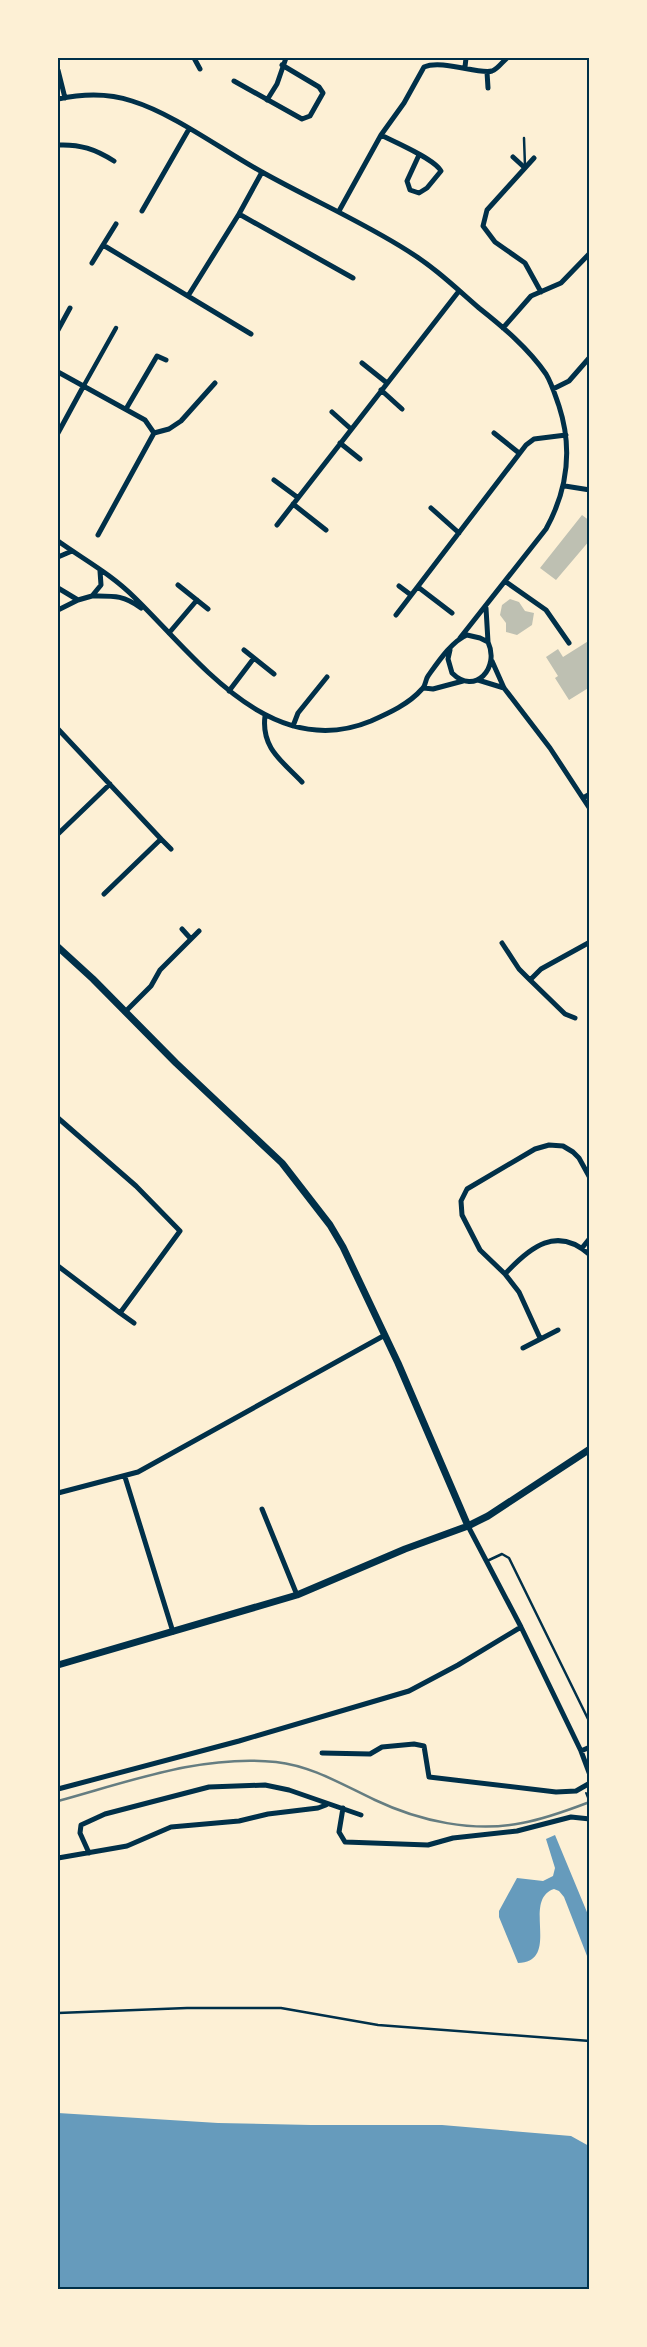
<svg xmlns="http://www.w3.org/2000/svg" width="647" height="2347" viewBox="0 0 647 2347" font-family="'Source Sans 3',sans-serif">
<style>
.water{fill:#669bbc}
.building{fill:#bec0b2}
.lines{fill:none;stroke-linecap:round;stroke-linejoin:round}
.path{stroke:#003049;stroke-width:2}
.service{stroke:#003049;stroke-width:2.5}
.pedestrian{stroke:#003049;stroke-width:4.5}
.minor{stroke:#003049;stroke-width:5}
.tertiary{stroke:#003049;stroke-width:7}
.rail{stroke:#657d81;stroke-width:2.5}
.neatline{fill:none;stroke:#003049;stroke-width:2}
</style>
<rect width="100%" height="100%" fill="#fdf0d5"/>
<path class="water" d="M555 1835 589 1917V1961L564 1897 559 1891 554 1889C521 1900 562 1961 518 1963L499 1917V1911L517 1878 543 1881 553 1876 555 1868 546 1839Z
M58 2113 218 2123 311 2125H442L571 2136 589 2146V2289H58Z"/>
<path class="building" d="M582 515 590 521V540L556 580 540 568Z
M510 599 519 602 525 611 534 613 532 625 517 635 506 632V623L500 615 502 605Z
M590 640V687L569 700 555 678 558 676 546 657 558 649 563 657Z"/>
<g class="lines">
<path class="path" d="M586 1793 590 1803"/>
<path class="service" d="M524 138 525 166
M487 1561 502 1554 509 1558 590 1723
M58 2013 187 2008H281L378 2025 590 2041"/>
<path class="pedestrian" d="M83 387 116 328"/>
<path class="minor" d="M194 58 200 69
M465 67 466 58
M58 70 65 98
M487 72 488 88
M234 81 302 119 310 116 323 93 319 87 282 65
M58 99C82 94 108 93 132 101 174 114 222 150 262 172 310 199 361 221 408 251 434 267 456 288 479 308 503 327 528 348 546 374 552 384 555 395 559 406 573 449 568 489 546 529L460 638
M267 100 277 84 286 58
M381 135C395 142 435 159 441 171L427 188 419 193 410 190 407 181 419 155
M58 145C80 144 95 149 114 161
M513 157 525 168
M534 158 487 210 483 226 495 242 525 263 541 292
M142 211 189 129
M339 211 381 135 404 103 424 67C442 59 479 75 492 71 498 69 502 62 507 58
M239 214 353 278
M103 245 116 224
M92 263 103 245 251 334
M188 296 239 214 262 172
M503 328 531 296 561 283 590 253
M58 330 70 308
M362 363 387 383
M58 372 145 420 154 433 98 535
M553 389 569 381 590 357
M381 390 402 409
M126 409 157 356 166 360
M332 412 351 429
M58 433 83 387
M154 433 169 429 181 421 215 383
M494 433 519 453
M340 443 360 459
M274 480 297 497
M565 486 590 490
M293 504 326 530
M431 508 459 533
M277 525 459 291
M58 541C83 559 111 574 134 597 196 657 270 763 371 721 389 713 409 704 422 689 426 686 425 680 428 676 438 662 452 641 467 635L480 638 488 642C500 668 475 696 452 673L448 659 450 650
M58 557 72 551
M506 582 546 610 569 643
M178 585 208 609
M399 586 411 595
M418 587 452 613
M58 588 78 600 92 596 101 585 100 571
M93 596C114 596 123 595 141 608
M486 608 488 642
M58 610 78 600
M396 615 526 445 534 439 566 435
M169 633 197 600
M244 650 254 658
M492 661 504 688 550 748 590 809
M478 680 504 688
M424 688 433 689 463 681
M229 691 254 658 274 674
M265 716C261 748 282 761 302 782
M293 726 298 713 327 677
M58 729 161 839 104 894
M583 798 590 794
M58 834 110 784
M161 839 171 849
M182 929 191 939
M502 943 519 969 530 980 541 969 590 942
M530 980 565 1014 575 1018
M125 1012 151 986 160 970 199 931
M58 1118 136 1186 180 1231 120 1313 58 1266
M582 1248 590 1238
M505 1274 480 1250 462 1215 461 1201 467 1189 535 1149 549 1145 563 1146 573 1152 579 1158 590 1178
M120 1313 134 1323
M540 1338 519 1292 505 1274C530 1247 557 1225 590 1255
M523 1348 558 1330
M125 1477 173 1632
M58 1493 138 1472 385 1335
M262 1509 297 1595
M468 1526 521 1627 581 1751 590 1775
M581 1751 590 1747
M322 1753 370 1754 382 1747 414 1744 424 1746 429 1777 556 1792 576 1791 590 1783
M58 1789 239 1741 409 1691 458 1665 521 1627
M343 1808 339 1832 345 1842 428 1845 453 1838 517 1831 571 1817 590 1819
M89 1853 80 1833 81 1825 105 1814 209 1787 265 1785 289 1790 361 1815
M58 1858 127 1846 171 1827 239 1821 268 1814 318 1808 326 1805"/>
<path class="tertiary" d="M58 947 93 979 176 1063 282 1163 330 1225 343 1247 398 1363 468 1526
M58 1665 297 1595 405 1549 468 1526 488 1516 590 1449"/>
<path class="rail" d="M58 1801C128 1782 202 1754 276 1762 312 1766 343 1785 375 1800 419 1821 474 1833 522 1823 544 1819 566 1811 587 1803"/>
</g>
<rect width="647" height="2347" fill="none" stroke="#fdf0d5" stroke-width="118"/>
<rect x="59" y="59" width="529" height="2229" class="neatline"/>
</svg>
